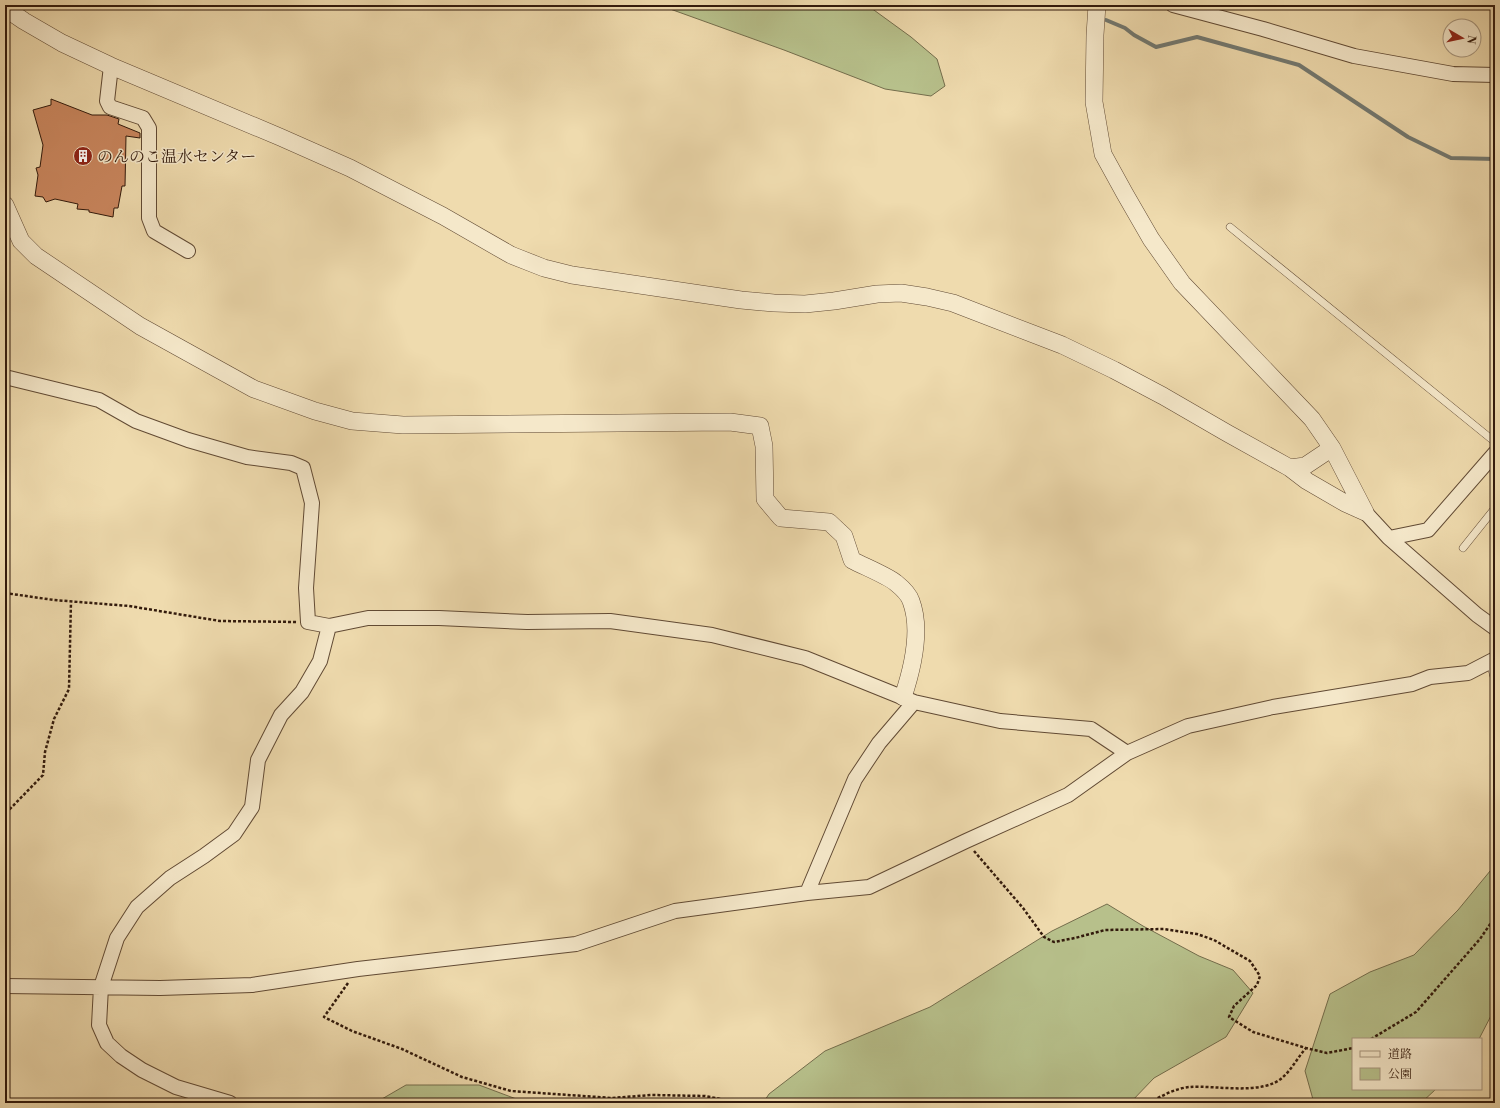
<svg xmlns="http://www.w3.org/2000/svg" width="1500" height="1108" viewBox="0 0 1500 1108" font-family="'Libre Bodoni','Noto Serif JP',serif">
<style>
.green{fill:#b7c08b;stroke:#746d4c}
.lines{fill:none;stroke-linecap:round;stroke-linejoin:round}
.stream{stroke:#737971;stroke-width:4}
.building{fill:#ca875f;stroke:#321a0c}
.service-casing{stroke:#614a34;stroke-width:8}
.minor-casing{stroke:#614a34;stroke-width:16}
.tertiary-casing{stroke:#614a34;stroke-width:18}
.path{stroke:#321a0c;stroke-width:2.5;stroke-dasharray:3 2;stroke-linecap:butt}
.service{stroke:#f5e8ca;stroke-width:7}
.minor{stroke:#f5e8ca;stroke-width:14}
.tertiary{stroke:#f5e8ca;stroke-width:17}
.labels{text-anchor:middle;stroke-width:3;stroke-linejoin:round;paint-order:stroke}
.poi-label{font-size:16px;fill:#321a0c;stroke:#f5e8ca;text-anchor:start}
</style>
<rect width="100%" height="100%" fill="#efdbae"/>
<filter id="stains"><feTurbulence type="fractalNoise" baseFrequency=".005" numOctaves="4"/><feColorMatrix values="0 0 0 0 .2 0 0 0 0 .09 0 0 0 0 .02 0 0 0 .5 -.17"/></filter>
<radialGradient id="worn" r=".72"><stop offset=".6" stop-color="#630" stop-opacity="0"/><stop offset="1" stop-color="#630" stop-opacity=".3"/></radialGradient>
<path class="green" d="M659 5H867L911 37 937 59 945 86 931 96 885 89 784 50Z
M1495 865V1008L1479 1039H1353V1089H1436L1421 1103H1314L1305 1071 1330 994 1370 972 1414 955 1458 910Z
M1107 904 1143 926 1199 956 1233 970 1253 993 1226 1037 1154 1078 1130 1103H763L769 1094 825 1051 930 1007 1052 931Z
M406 1085H479L527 1103H375Z"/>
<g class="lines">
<path class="stream" d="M1106 20 1125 28 1134 35 1156 47 1197 37 1299 65 1408 137 1451 158 1495 159"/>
</g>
<path class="building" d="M51 99 92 115H107L119 119 118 124 140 133V138L126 136 125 186H122L118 208H114L113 217 89 212V210L77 209 78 204 55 199 46 202 43 197 35 196 38 175 36 168 40 167 43 145 33 110 51 105Z"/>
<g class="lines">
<g class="service-casing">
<path id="service" d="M1230 227 1495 442
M1463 548 1495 508
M1490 662 1495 681"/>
</g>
<g class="minor-casing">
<path id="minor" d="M1173 5 1263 29 1354 56 1453 74 1495 75
M111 66 107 101 110 107 143 118 149 128V218L154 231 188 251
M5 377 99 400 136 421 188 440 247 457 291 463 303 468 312 503 306 588 308 622 329 626 368 618H439L527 622 610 621 712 635 805 658 914 702 1000 721 1091 729 1127 753
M1365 512 1389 538 1477 615 1495 628
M1389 538 1428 530 1495 453
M807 893 855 779 879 743 914 702
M5 986 160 988 252 985 358 969 576 944 675 911 807 893 869 887 966 841 1068 795 1127 753 1188 726 1273 707 1412 684 1430 677 1468 673 1495 659
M230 1103 176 1087 142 1070 121 1056 107 1043 99 1025 101 987 117 938 137 907 170 878 204 856 234 834 252 807 258 760 281 715 302 692 320 661 329 626"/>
</g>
<g class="tertiary-casing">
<path id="tertiary" d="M1097 5 1095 35 1094 102 1103 154 1125 194 1151 239 1182 283 1312 419 1332 448 1365 512
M5 8 24 21 62 43 111 66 280 137 350 168 443 216 511 255 544 268 572 275 741 300 774 303 805 304 834 301 877 294 901 293 927 297 953 303 1062 345 1114 370 1163 396 1227 433 1290 468 1307 481 1345 503 1365 512
M5 205 21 241 36 256 140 326 254 389 315 411 352 421 403 425 730 422 760 426 764 446 765 499 781 518 829 522 844 536 852 560C863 566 888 576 896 583 901 587 909 595 911 601 922 630 912 670 903 697
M1290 468 1305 466 1332 448"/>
</g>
<path class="path" d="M5 593 54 600 129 606 220 621 297 622
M5 818 7 812 43 775 45 752 54 719 69 689 71 601
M974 851 1023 908 1044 937 1054 942 1075 938 1105 930 1164 929 1197 934 1214 940 1250 961 1260 976 1257 985 1234 1006 1229 1017 1253 1032 1306 1048 1327 1053 1353 1048
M5 922V923
M348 983 324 1017 352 1031 402 1049 462 1077 511 1091 612 1098 651 1095 705 1096 742 1103
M1371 1039 1416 1012 1480 939 1495 917
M1149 1103C1161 1096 1176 1088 1190 1087 1215 1085 1263 1096 1283 1077 1292 1069 1298 1057 1306 1048"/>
<use href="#service" class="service"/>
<use href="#minor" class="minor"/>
<use href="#tertiary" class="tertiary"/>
</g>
<defs>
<g id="building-disc" transform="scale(1)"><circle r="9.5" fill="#8f2418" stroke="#f5e8ca"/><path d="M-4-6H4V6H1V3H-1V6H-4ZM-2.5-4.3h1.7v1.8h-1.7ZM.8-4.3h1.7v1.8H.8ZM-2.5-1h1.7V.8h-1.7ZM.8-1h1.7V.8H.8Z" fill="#fff"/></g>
</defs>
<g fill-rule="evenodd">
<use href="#building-disc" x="83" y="156"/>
</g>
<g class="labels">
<g class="poi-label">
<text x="97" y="162">のんのこ温水センター</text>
</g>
</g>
<rect width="1500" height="1108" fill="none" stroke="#efdbae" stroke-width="20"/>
<rect x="6" y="6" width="1488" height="1096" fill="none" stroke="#321a0c" stroke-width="2"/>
<rect x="10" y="10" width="1480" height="1088" fill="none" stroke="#321a0c"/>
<rect x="1352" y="1038" width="130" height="52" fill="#f5e8ca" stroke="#a7967e"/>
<rect x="1360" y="1051" width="20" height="6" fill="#f5e8ca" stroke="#a7967e"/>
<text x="1388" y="1058" font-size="12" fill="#321a0c">道路</text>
<rect x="1360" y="1068" width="20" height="12" fill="#b7c08b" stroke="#a7967e"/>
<text x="1388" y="1078" font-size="12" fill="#321a0c">公園</text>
<g transform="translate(1462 38) rotate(99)"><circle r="19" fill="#f5e8ca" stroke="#a7967e"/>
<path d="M0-3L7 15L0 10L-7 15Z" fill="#8f2418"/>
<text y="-6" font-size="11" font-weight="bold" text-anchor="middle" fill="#321a0c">N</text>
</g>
<rect width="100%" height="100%" filter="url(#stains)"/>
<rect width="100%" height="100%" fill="url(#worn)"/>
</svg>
